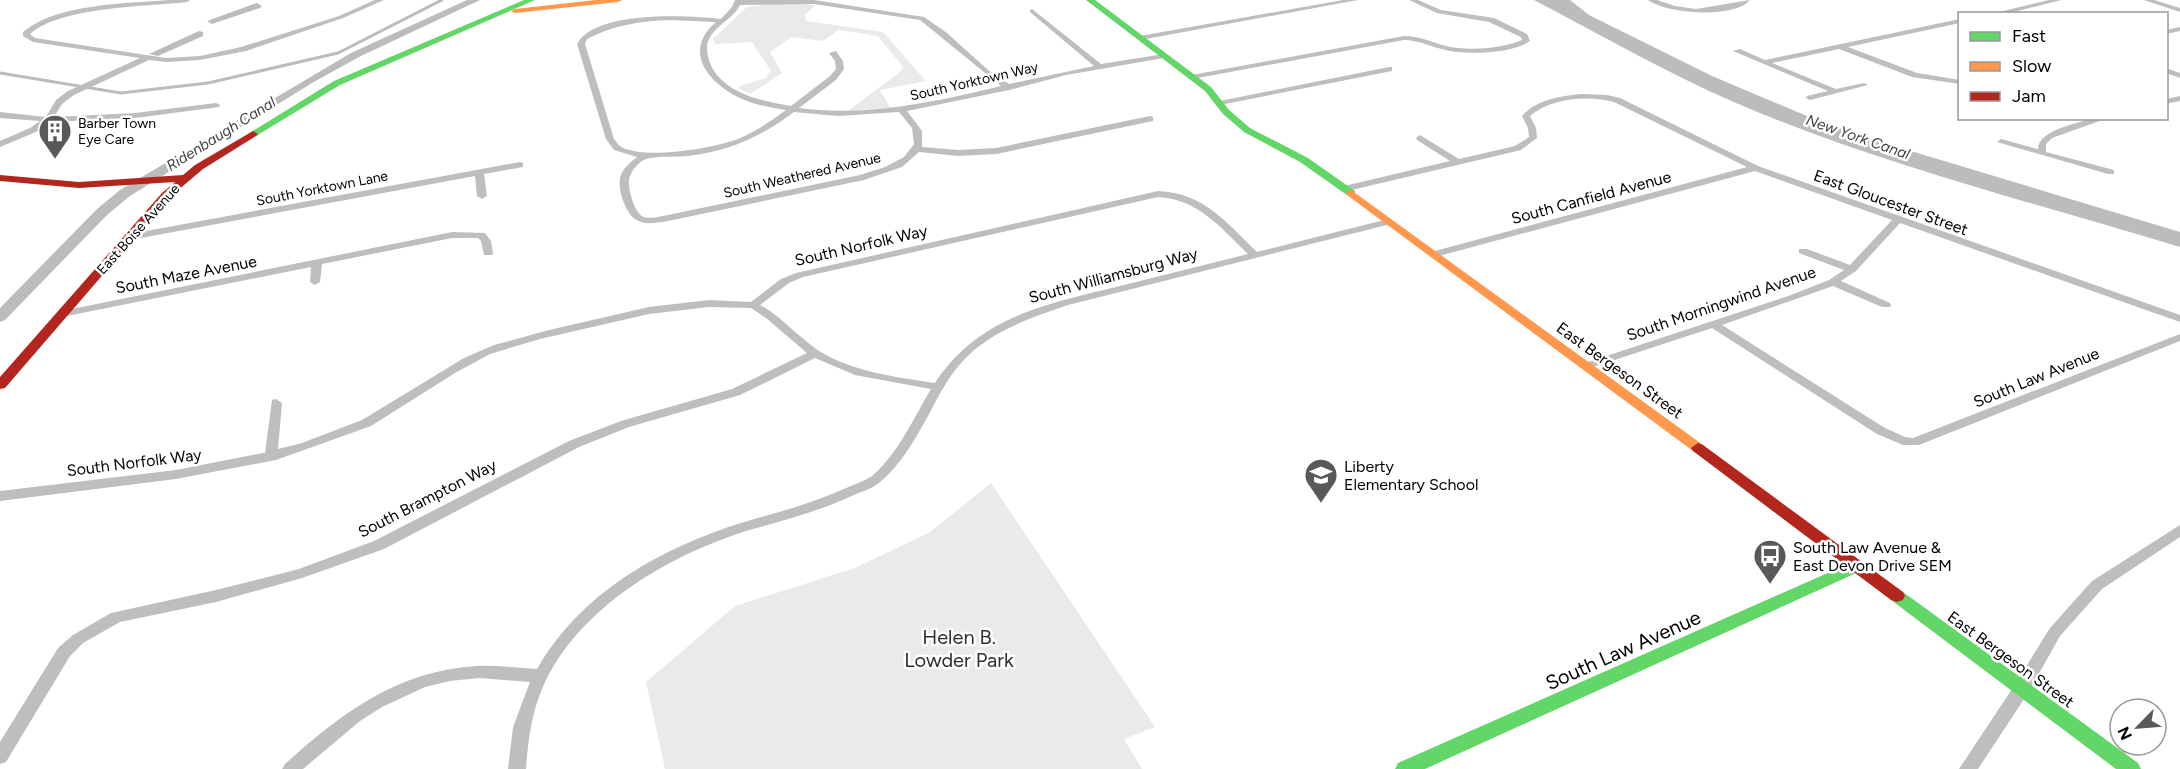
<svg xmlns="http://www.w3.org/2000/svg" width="2180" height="769" viewBox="0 0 2180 769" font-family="Figtree,sans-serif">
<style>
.green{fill:#eaeaea}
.water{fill:#bcbcbc}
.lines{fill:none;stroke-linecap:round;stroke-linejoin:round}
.stream{stroke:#bcbcbc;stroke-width:3}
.canal{fill:#bcbcbc;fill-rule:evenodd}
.street{fill:#bebebe;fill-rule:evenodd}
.fast{fill:#63d668;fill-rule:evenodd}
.slow{fill:#ff974d;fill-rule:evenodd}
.jam{fill:#b3261e;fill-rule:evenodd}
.labels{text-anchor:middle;stroke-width:5;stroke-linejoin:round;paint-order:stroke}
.far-street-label{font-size:14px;fill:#000;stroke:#fff}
.far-poi-label{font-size:14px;fill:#000;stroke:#fff;text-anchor:start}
.far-water-label{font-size:15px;font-style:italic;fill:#404040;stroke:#fff}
.street-label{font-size:16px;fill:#000;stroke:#fff}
.poi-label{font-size:16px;fill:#000;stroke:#fff;text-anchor:start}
.near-park-label{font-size:20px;fill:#2f2f2f;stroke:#fff}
.near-street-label{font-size:20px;fill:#000;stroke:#fff}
</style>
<rect width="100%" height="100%" fill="#fff"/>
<path class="green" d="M781 3 815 5 805 15 806 21 883 32 926 81 880 90 891 109 849 110 900 72 903 67 878 36 839 30 823 41 792 37 770 52 782 73 750 94 737 87 766 78 771 71 752 42 715 44 713 39 747 7Z
M991 483 1155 727 1124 739 1142 769H665L646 682 735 606 855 568 930 532Z"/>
<path class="water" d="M1534 0H1570L1589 15 1712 76 1807 116 1881 142 2180 232V247C2032 202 1879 164 1736 103 1667 73 1601 35 1534 0Z"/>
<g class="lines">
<path class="stream" d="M0 73 121 93 208 83 338 53 442 0"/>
<path class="canal" d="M467 0H480L359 57 312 83 130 196 107 215 5 320 0 322V308L97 209 120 190 351 53Z
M257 3 262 6 260 8 212 24 207 21Z
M199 31 203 32V36L158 56 149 54Z"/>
<path class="street" d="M168 0H190L187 2C144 7 63 6 30 34L35 38 166 58 200 56 241 47 339 16 375 0H384L343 18 246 51 200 60 166 62 149 60 74 95 62 104 54 117 135 113 216 103 220 105 219 107 135 118 51 122 36 132 0 147V141L30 128 40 121 0 118V112L46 117 56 100 68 91 140 58 33 42 23 36V32C58 3 125 4 168 0Z
M735 0H814L924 17 947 33 988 70 1009 84 1094 66 1030 12V10L1032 9 1101 64 1164 54 1168 56 1164 58 1066 75 1009 90 907 111 922 131V147L958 150 996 148 1150 116 1153 117V121L996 154 958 156 919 152 902 167 864 180 663 222C654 223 643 225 635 219 625 212 616 186 621 175 624 167 631 162 637 157L614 150 606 139 577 44C595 10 688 15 721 19L732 7ZM814 4 920 20 1001 86C935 102 867 117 799 108L836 80 844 69 843 61 836 51 829 53 835 61 836 69 830 76 791 106C760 101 717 92 708 57 707 50 706 44 709 39 716 25 733 19 740 5ZM670 20 716 22C682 51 708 83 740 98 754 105 770 107 786 110 771 121 755 132 738 139 714 148 642 161 620 146 617 144 616 141 614 139L585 44 587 39C614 25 640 21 670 20ZM794 112 838 116 899 112 912 128 914 144 904 157 885 167 860 175 663 216C657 217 650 219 644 217 634 213 628 189 629 180 630 172 639 161 646 159 654 156 678 157 688 156 729 151 761 137 794 112Z
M1343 0H1358L1140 40 1136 38 1140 36Z
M1409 0H1418L1441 10 1494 18 1527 34 1530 41C1512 54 1466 55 1446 50 1431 47 1419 40 1404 40L1192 79 1188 77 1192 75 1404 36C1419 36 1431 42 1446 46 1468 51 1501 49 1522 40L1521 37 1489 22 1437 13Z
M1648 0H1657L1675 6 1696 9 1750 0C1734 19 1667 14 1648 0Z
M2049 0H2061L2006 14H1991Z
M2144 0H2154L2180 8V12Z
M1960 19V23L1848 47 1917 73 1960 80V84L1912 77 1839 49 1772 63 1836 89 1864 83 1868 85 1810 100 1806 98 1807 96 1828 91 1733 51 1740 49 1765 60Z
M2180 27V31L2166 34V30Z
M1389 67H1392V71L1220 105 1216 103 1220 101Z
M2166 68 2180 73V78L2166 73Z
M1582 94 1607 95 1620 98 1758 166 2180 315V322L1900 223 1856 271 1841 281 1890 303 1891 305 1890 307H1882L1833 286 1722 325 1885 428 1905 437 1913 438 2180 334V341L1919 445H1903L1877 434 1712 328 1590 368 1586 370 1580 366 1582 364 1791 295 1829 280 1844 270 1799 253V249H1807L1850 265 1892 220 1755 171 1439 256H1431V252L1747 167 1614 102C1588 95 1551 98 1530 116L1536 128 1537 138 1521 150 1343 192 1338 189 1340 187 1450 161 1417 140 1416 138 1420 135 1459 159 1515 146 1529 137 1528 128 1522 116C1537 99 1561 96 1582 94Z
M2180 96V101L2166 104V99Z
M2094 118H2108L2052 138 2046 144V152L2114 170V174H2108L1997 142 2001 139 2038 149C2038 130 2079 123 2094 118Z
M520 162 523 163V167L484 174 487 196 482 199 477 196 475 176 130 240 125 237 130 234Z
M1158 191C1204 193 1226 222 1257 252L1388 219 1393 222 1391 224 1068 305C1030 318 988 332 961 363 947 379 938 397 928 416 915 439 901 465 880 482 873 488 864 491 856 494 823 510 788 519 753 529 672 553 577 607 542 689 531 715 528 742 526 769H508L513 727 530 682 479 678 450 681 425 687 382 707 360 721 303 769H282L285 764C343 712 397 671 477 666 497 665 517 668 537 669 584 587 672 542 761 517 792 509 822 499 851 486 858 483 866 480 872 476 898 454 913 419 931 389L855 375 815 358 740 395 629 427 579 447 384 549 302 578 216 602 120 622 83 643 70 656 6 762 0 764V742L58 648 73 635 111 613 216 590 299 569 374 541 569 441 621 421 732 389 807 353 766 318 751 308 709 307 649 314 540 339 490 354 455 373 371 426 276 460 176 479 0 501V491L176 470 263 453H265L272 400 276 399 282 403 278 449 302 443 362 420 464 358 494 345 549 330 649 307 709 300 751 302 781 279 796 273ZM1158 197C1198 199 1221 228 1248 254 1207 264 1165 275 1124 285 1051 303 979 315 935 383 895 377 854 372 819 351 798 337 782 317 760 305L789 283 803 277Z
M452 232 485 233 491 241 493 253 492 255H484L481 241 478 238H452L322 264 320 282 315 285 310 282 311 267 62 317 56 314 62 311Z
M2180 525V537L2102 589 2060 636 2028 693 1978 769H1959L2016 683 2050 628 2092 581Z"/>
<path class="fast" d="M524 0H535L340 85 256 136 248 134 334 81Z
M1086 0H1095L1211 87 1229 110 1250 128 1308 158 1355 191V195H1347L1300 162 1244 132 1223 114 1205 91Z
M1857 560 1863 562 1865 566 1863 570 1425 769H1395L1398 763Z
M1897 590 1903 592 2138 763 2141 769H2116L1891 600 1889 596 1891 592Z"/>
<path class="slow" d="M596 0H622L618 2 515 13 511 11 515 9Z
M1351 190 1703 445 1705 448 1703 451H1693L1347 195 1346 193Z"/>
<path class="jam" d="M253 131 258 134 256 136 203 169 170 197 5 388 0 389V377L162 193 175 182 79 188 0 181V175L79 182 183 175 195 165Z
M1698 443 1703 445 1903 592 1905 596 1903 600 1897 602 1891 600 1693 451 1691 448Z"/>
</g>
<defs>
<g id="building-pin" transform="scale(1.725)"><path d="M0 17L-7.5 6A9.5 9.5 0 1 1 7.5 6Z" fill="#595959" stroke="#fff"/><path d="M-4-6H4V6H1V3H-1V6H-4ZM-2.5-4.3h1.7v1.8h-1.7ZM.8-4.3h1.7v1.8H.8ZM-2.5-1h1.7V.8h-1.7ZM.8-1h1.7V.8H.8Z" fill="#fff"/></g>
<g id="school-pin" transform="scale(1.725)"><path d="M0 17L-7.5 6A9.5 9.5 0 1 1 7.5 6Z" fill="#595959" stroke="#fff"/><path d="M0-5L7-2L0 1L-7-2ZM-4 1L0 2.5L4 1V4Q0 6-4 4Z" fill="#fff"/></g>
<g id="bus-pin" transform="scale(1.725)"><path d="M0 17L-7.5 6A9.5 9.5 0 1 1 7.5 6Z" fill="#595959" stroke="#fff"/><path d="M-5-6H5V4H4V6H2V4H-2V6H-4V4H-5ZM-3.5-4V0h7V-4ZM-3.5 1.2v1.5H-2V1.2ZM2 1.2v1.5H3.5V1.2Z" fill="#fff"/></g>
</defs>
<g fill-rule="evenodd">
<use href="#building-pin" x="55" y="131"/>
<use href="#school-pin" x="1321" y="475"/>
<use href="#bus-pin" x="1770" y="556"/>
</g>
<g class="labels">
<g class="far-street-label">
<text transform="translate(974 81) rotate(-13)" y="5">South Yorktown Way</text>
<text transform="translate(802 175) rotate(-13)" y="5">South Weathered Avenue</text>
<text transform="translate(322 188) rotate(-11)" y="5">South Yorktown Lane</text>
<text transform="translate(138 229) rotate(-48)" y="5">East Boise Avenue</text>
</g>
<g class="far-poi-label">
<text x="78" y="128">Barber Town<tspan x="78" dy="16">Eye Care</tspan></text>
</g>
<g class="far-water-label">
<text transform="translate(221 134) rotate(-32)" y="5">Ridenbaugh Canal</text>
<text transform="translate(1858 137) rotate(19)" y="5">New York Canal</text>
</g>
<g class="street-label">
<text transform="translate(1591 197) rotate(-15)" y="6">South Canfield Avenue</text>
<text transform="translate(1891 202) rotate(20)" y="6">East Gloucester Street</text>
<text transform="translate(861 245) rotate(-13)" y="6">South Norfolk Way</text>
<text transform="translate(186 274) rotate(-11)" y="6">South Maze Avenue</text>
<text transform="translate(1113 275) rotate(-15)" y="6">South Williamsburg Way</text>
<text transform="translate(1721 303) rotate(-19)" y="6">South Morningwind Avenue</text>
<text transform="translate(1620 370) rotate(36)" y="6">East Bergeson Street</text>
<text transform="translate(2036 377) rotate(-22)" y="6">South Law Avenue</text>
<text transform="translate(134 462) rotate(-7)" y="6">South Norfolk Way</text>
<text transform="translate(427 498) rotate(-27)" y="6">South Brampton Way</text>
<text transform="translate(2011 659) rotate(36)" y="6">East Bergeson Street</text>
</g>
<g class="poi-label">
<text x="1344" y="472">Liberty<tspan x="1344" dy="18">Elementary School</tspan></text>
<text x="1793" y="553">South Law Avenue &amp;<tspan x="1793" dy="18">East Devon Drive SEM</tspan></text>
</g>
<g class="near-park-label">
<text x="959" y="644">Helen B.<tspan x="959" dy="23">Lowder Park</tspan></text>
</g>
<g class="near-street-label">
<text transform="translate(1623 650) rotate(-24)" y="7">South Law Avenue</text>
</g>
</g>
<rect x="1958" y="12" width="210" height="108" fill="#ffffff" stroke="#999999" stroke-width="1.5"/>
<rect x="1970" y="32" width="30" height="9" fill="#63d668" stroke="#999999" stroke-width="1.5"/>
<text x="2012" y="42" font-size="18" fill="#000000">Fast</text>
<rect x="1970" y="62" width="30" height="9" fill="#ff974d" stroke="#999999" stroke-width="1.5"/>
<text x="2012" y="72" font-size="18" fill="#000000">Slow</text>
<rect x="1970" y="92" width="30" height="9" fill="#b3261e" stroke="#999999" stroke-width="1.5"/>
<text x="2012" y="102" font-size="18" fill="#000000">Jam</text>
<g transform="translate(2138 727) rotate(245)"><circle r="28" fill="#ffffff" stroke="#999999" stroke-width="1.5"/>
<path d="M0-4.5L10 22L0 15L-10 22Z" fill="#595959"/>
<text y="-9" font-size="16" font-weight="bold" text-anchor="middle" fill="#000000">N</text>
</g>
</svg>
